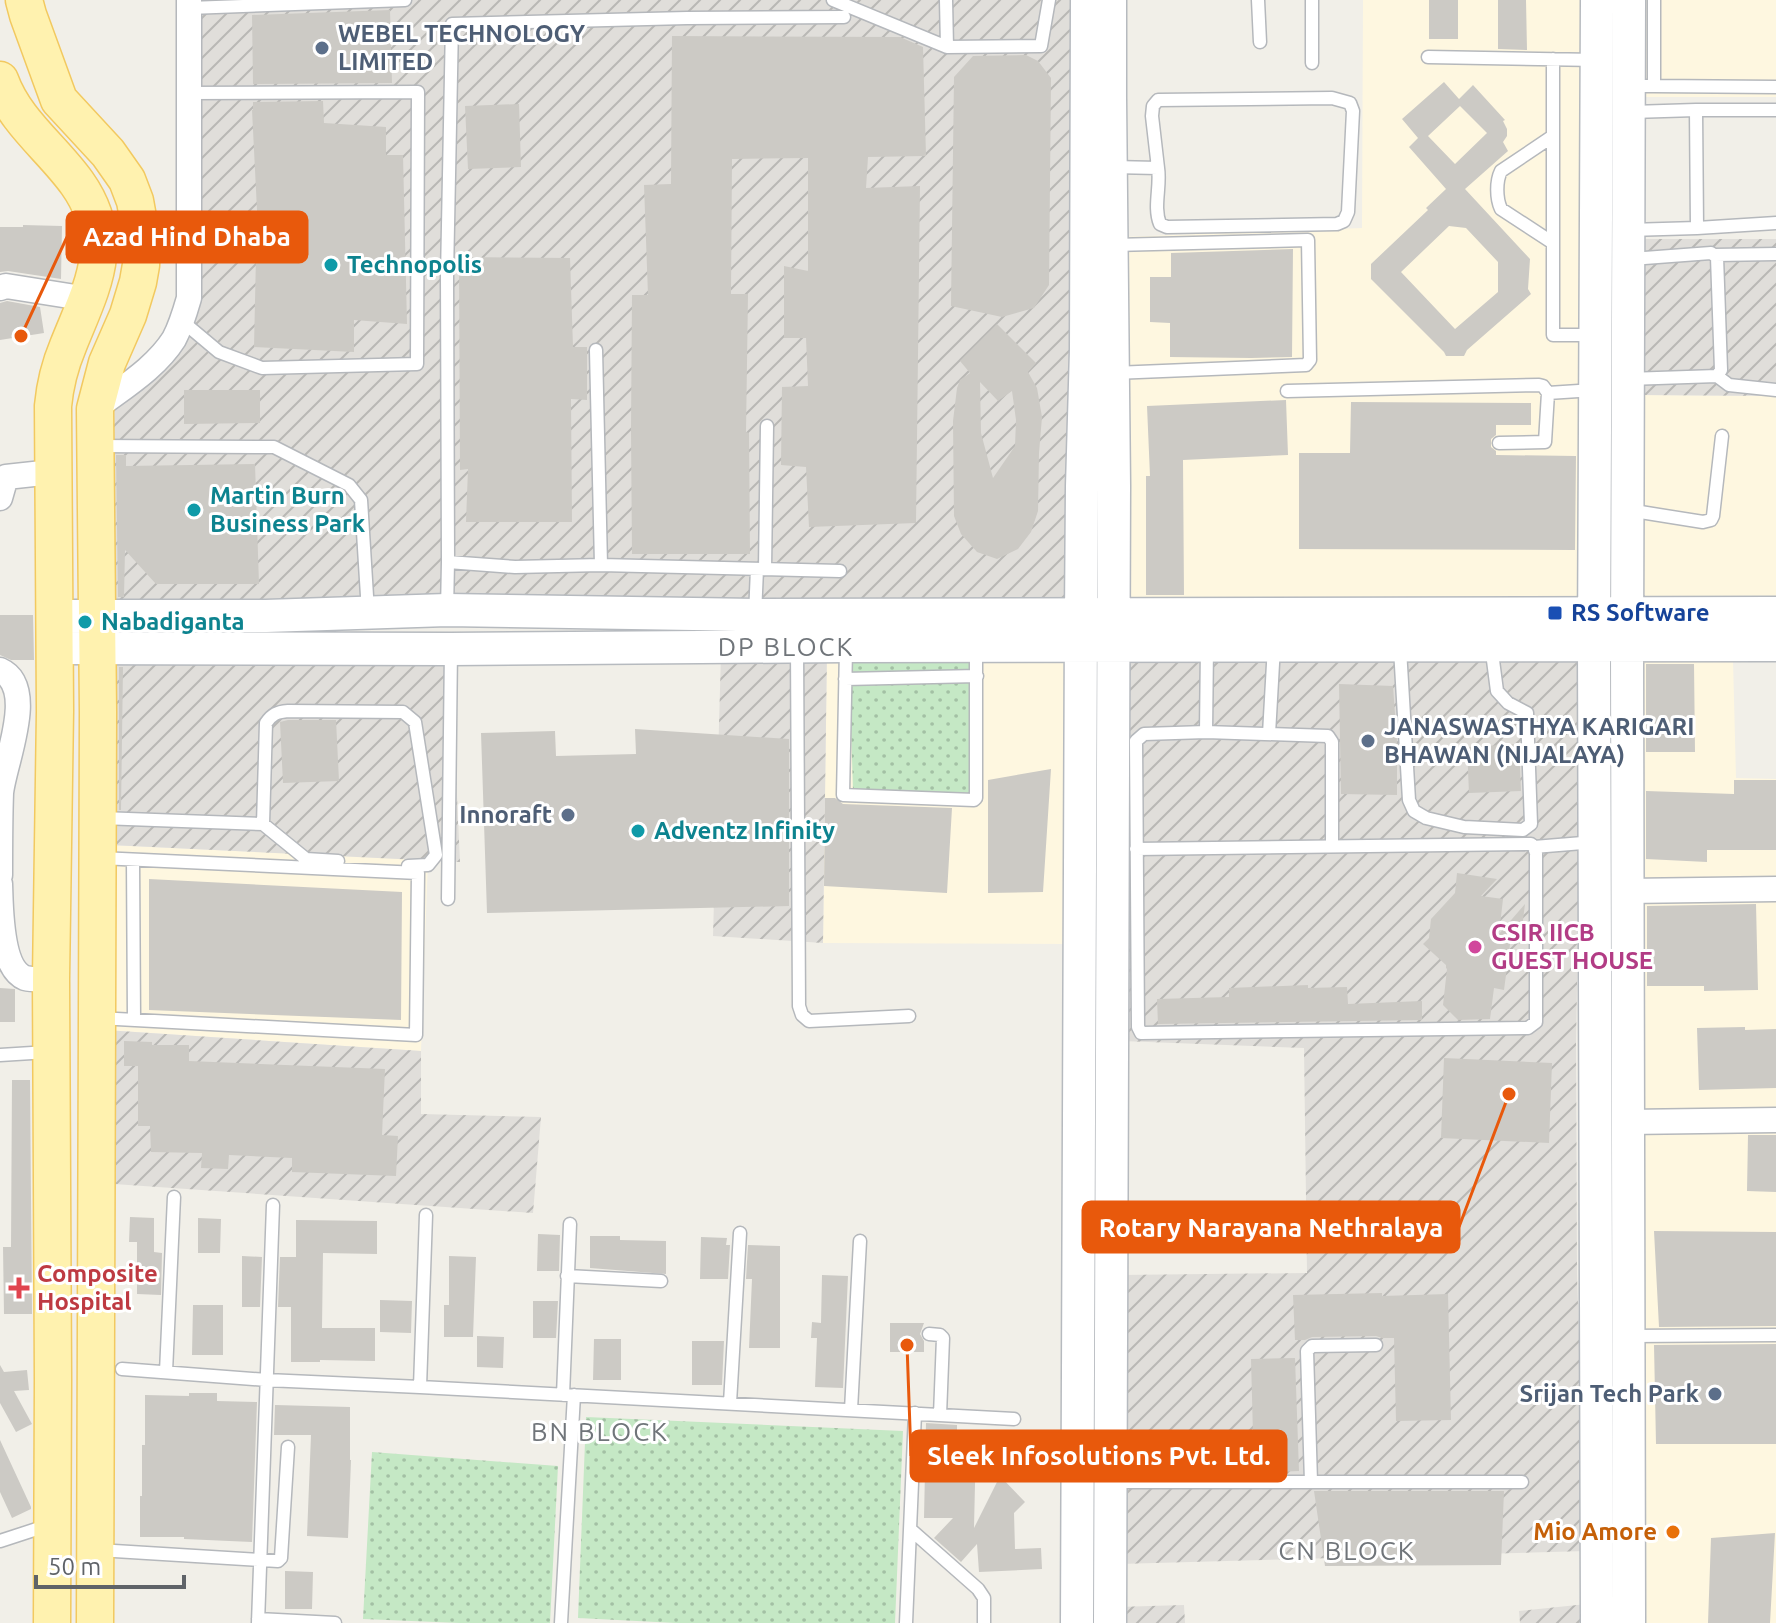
<svg xmlns="http://www.w3.org/2000/svg" width="1776" height="1623" viewBox="0 0 1776 1623" font-family="Ubuntu,sans-serif">
<style>
.commercial{fill:#fef7e0}
.industrial{fill:url(#industrial-furrows)}
.grass{fill:url(#grass-dots)}
.building{fill:#cccac5;fill-rule:evenodd}
.lines{fill:none;stroke-linecap:round;stroke-linejoin:round}
.lane-casing{stroke:#b5b8bc;stroke-width:15}
.street-casing{stroke:#b5b8bc;stroke-width:27}
.secondary-casing{stroke:#b6babf;stroke-width:35}
.primary-casing{stroke:#f2c960;stroke-width:39}
.lane{stroke:#fff;stroke-width:12}
.street{stroke:#fff;stroke-width:24}
.secondary{stroke:#fff;stroke-width:32}
.primary{stroke:#fff2af;stroke-width:36}
.service-dot{fill:#5c6f8a;stroke:#fff;stroke-width:3}
.culture-dot{fill:#0f9aa8;stroke:#fff;stroke-width:3}
.transit-dot{fill:#1a4fb4;stroke:#fff;stroke-width:3}
.hotel-dot{fill:#d1479c;stroke:#fff;stroke-width:3}
.health-dot{fill:#e0444e;stroke:#fff;stroke-width:3}
.food-dot{fill:#e8710a;stroke:#fff;stroke-width:3}
.labels{text-anchor:middle;stroke-width:6;stroke-linejoin:round;paint-order:stroke}
.service-label{font-size:24px;font-weight:bold;fill:#4e5e75;stroke:#fff;text-anchor:start}
.culture-label{font-size:24px;font-weight:bold;fill:#0d838f;stroke:#fff;text-anchor:start}
.transit-label{font-size:24px;font-weight:bold;fill:#164399;stroke:#fff;text-anchor:start}
.hotel-label{font-size:24px;font-weight:bold;fill:#b23c85;stroke:#fff;text-anchor:start}
.health-label{font-size:24px;font-weight:bold;fill:#be3a42;stroke:#fff;text-anchor:start}
.food-label{font-size:24px;font-weight:bold;fill:#c56008;stroke:#fff;text-anchor:end}
.neighbourhood-label{font-size:26px;letter-spacing:2px;fill:#70757a;stroke:#fff}
.leader{fill:none;stroke:#e8590c;stroke-width:3}
.callout-dot{fill:#e8590c;stroke:#fff;stroke-width:3}
.callout{fill:#e8590c;stroke:#e8590c;stroke-width:3}
.callout-label{font-size:26px;text-anchor:middle;font-weight:bold;fill:#fff}
</style>
<defs>
<pattern id="industrial-furrows" width="10" height="10" patternUnits="userSpaceOnUse" patternTransform="scale(2)"><rect width="10" height="10" fill="#e0deda"/><path d="M-1 1l2-2M0 10L10 0M9 11l2-2" fill="none" stroke="#b9b8b5"/></pattern>
<pattern id="grass-dots" width="8" height="8" patternUnits="userSpaceOnUse" patternTransform="scale(2)"><rect width="8" height="8" fill="#c5e8c5"/><path d="M2 2h.1M6 6h.1" fill="none" stroke="#a3c0a4" stroke-width="1.8" stroke-linecap="round"/></pattern>
</defs>
<rect width="100%" height="100%" fill="#f1efe8"/>
<path class="commercial" d="M1363 0H1588L1587 605 1118 610 1121 237 1362 228Z
M1637 0H1776V97H1637Z
M1638 395 1776 396V602L1635 604Z
M827 650 1071 654V944L823 943Z
M1733 660 1736 778 1776 779V1114L1639 1113 1635 661Z
M110 845 428 860 421 1051 105 1030Z
M1776 1133V1623H1637L1635 1135Z"/>
<path class="industrial" d="M201 0H1081L1074 604 104 609 108 388 177 344Z
M1636 239H1776V396L1638 395Z
M827 650 823 943 713 936 721 654Z
M1583 656 1576 1042 1577 1274 1586 1551 1119 1564V1275L1307 1273 1304 1048 1122 1041 1124 659Z
M110 661 451 663 460 862 110 845Z
M105 1030 421 1051V1114L541 1117 533 1213 114 1184Z
M1587 1604V1623H1520L1519 1611Z
M1184 1605 1185 1623H1117V1607Z"/>
<path class="grass" d="M849 658 971 660 973 794 853 792Z
M586 1417 903 1431 895 1623H676L578 1618Z
M372 1452 558 1466 550 1623H460L363 1619Z"/>
<path class="building" d="M1429 0H1458V39H1429Z
M1498 0H1526L1527 50 1498 49Z
M390 10 392 83 253 84 252 15Z
M672 36 900 37 923 47 926 156 868 157 866 188 920 186 916 523 809 527 806 467 781 465 782 387 808 386 806 338H784V266L808 271V158L732 159 731 294H748L746 432 749 433 750 554H632L631 430 632 295H648L644 185 671 184Z
M1026 55 1038 61 1051 78 1049 285 1034 308 1002 317 951 306 954 77 973 56Z
M1444 82 1459 99 1473 85 1505 120 1503 121 1507 129V136L1503 142 1508 151 1465 189 1530 259 1528 289 1531 294 1467 350 1464 356H1446L1444 352 1371 279V264L1428 210 1426 208 1446 189 1409 147 1418 138 1402 119ZM1460 106 1487 133 1455 164 1428 136ZM1449 226 1466 228 1498 262V292L1455 329 1401 272Z
M323 101 324 123 386 127V155H403L407 324 354 320V352L254 347 257 210 252 110H253V102Z
M519 104 521 167 468 169 465 106Z
M23 225 62 226 61 279 8 271 0 272V227H23Z
M1293 249 1292 357 1251 358 1170 357V323L1150 322V277H1171V253Z
M459 257 570 258 573 347H587V400L571 399 572 522H466L468 469 460 470Z
M7 301 40 307 44 333 0 340V303Z
M997 324 1036 363 1028 372 1037 388 1042 417 1039 453 1038 511 1031 532 1018 549 997 559 977 552 961 534 954 516 953 421 957 388 960 380 970 373 960 361ZM980 382 998 401 1012 391 1016 420 1015 446 993 478 981 433Z
M184 390H260V423L184 424Z
M1286 400 1288 455 1183 460 1184 595H1146V476H1150L1147 406Z
M1351 402 1531 403V425H1496V435L1491 439V447L1496 451V455L1576 456 1575 550 1299 549V453H1350Z
M116 455H126V466L255 464 259 584H156L125 550 124 597H118Z
M0 615H33L34 660H11L0 655Z
M1646 664H1694L1695 752H1646Z
M119 667H123L121 810H119Z
M1339 684 1393 686 1397 742V795L1341 794Z
M288 720H336L339 781 283 783 280 722Z
M635 729 789 739V906L487 913 481 733 555 731 556 756 636 754Z
M1519 744 1521 791 1469 793 1467 747Z
M1051 769 1043 892 988 893V780Z
M1734 780H1776V850H1707V862L1646 859V791L1734 794Z
M825 798H835L843 804 952 808 947 893 824 886Z
M1457 873 1497 879 1481 896 1503 899 1499 934 1525 904 1520 944 1511 937 1504 990 1494 988 1490 1019 1458 1020 1443 1005 1447 969 1446 968V965L1423 944 1429 938 1431 919 1455 893Z
M149 879 402 892 401 1020 149 1010Z
M1756 904 1758 990 1704 991V986H1647V906Z
M1308 985V988L1347 987 1348 1004 1422 1001V1020L1158 1024 1157 999 1229 997V988Z
M0 988 15 989V1022H0Z
M1745 1027V1030L1776 1029V1088L1699 1090 1697 1028Z
M124 1041 152 1042V1045H189V1061L385 1069 382 1135 398 1136 396 1176 292 1172V1158L229 1155 228 1169 201 1168 202 1153 151 1152 150 1126H138V1066H124Z
M1444 1058 1552 1063 1549 1143 1441 1138Z
M12 1080H30L32 1314H4L3 1247H11Z
M1748 1135H1776V1192L1747 1191Z
M130 1217 154 1218V1252L162 1253 161 1295 137 1294V1242H129Z
M198 1218 221 1219 220 1253H198Z
M296 1220 377 1221V1254L323 1253 322 1328H375V1361L320 1360V1362H291V1307H278L280 1257H296Z
M1654 1231 1776 1232V1326L1659 1327Z
M538 1234 560 1235 559 1271H537Z
M590 1236H620V1240L666 1241V1274L590 1268Z
M701 1237 727 1238 726 1245H730L728 1279H700Z
M748 1245 780 1246V1348H749L752 1279H746Z
M242 1256 262 1257 260 1307H242Z
M449 1256 476 1257 473 1337H444V1305H449Z
M822 1275 848 1276 843 1388 815 1387 817 1338H811L812 1322 821 1323Z
M1382 1293V1296L1448 1294 1451 1420 1396 1421 1394 1338H1382L1376 1336 1312 1337 1305 1340H1295L1293 1295Z
M380 1300 412 1301 411 1333 380 1332Z
M533 1301H558L556 1338H533Z
M193 1305H223V1355H192Z
M890 1323H924L920 1334 924 1341V1352H890Z
M477 1336 504 1337 503 1368 477 1367Z
M594 1339H621V1380H593Z
M692 1341H724L722 1385H692Z
M1776 1344V1444H1656L1654 1345Z
M1295 1358 1299 1471 1254 1473 1251 1359Z
M0 1365 4 1372 27 1370 29 1390 14 1391 32 1424 16 1432 0 1403Z
M189 1393H217V1401L257 1402 252 1542 184 1539V1537H140V1496H142V1445H145V1395L189 1396Z
M275 1405 350 1407V1460H351L348 1538 307 1536 311 1435H274Z
M926 1423 957 1425V1440L976 1441 974 1528 1000 1476 1025 1502 1014 1513 1015 1549 1041 1548 1042 1569 979 1572 977 1544 961 1562 934 1538 953 1518H924Z
M0 1440 31 1507V1509L12 1518 0 1492Z
M1314 1491H1504L1501 1565 1325 1566Z
M1775 1533 1770 1623H1708L1711 1538Z
M285 1571 313 1572 312 1609H285Z"/>
<g class="lines">
<g class="lane-casing">
<path id="lane" d="M833 0 947 47
M946 0 947 47 1041 46 1049 0
M1258 0 1260 42
M189 8 405 0
M1428 57 1597 60
M1553 59V335H1592
M1312 63V0
M1631 86H1654V0
M1654 86 1776 87
M1696 110H1776
M1553 136 1501 171C1496 181 1496 198 1501 209L1553 243
M1113 167 1158 168C1161 186 1153 207 1160 224L1167 227 1337 224 1344 221 1348 212 1353 111 1350 103 1332 98 1158 100 1153 106 1152 116 1158 168
M1697 228 1776 223
M1629 230 1697 228 1696 110 1632 112
M1715 255 1776 254
M182 321 219 352 262 368 417 364 418 92 189 93
M596 350 601 565
M1114 373 1306 365 1310 360 1308 240 1114 245
M1717 376 1729 385 1776 390
M1628 379 1717 376 1721 370 1717 257 1711 253 1631 259
M1287 391 1539 385 1543 386 1548 393
M1499 443 1545 442 1548 393 1594 390
M97 446 274 447 349 485 361 500 368 612
M1628 510 1703 522 1711 520 1713 516 1722 436
M765 569 767 426
M840 571 601 565 515 567 448 562 447 276 452 24 687 18 844 17
M447 610 448 562
M755 615 757 569
M797 647 799 1006 802 1015 809 1021 909 1016
M846 649 843 795 974 800 976 798V649
M1400 649 1409 800 1414 811 1426 818 1464 827 1523 830 1531 824 1527 713 1508 703 1497 691 1491 645
M845 679 977 676
M1206 732 1328 736 1332 742V846
M1269 734 1274 646
M101 818 263 824 266 723C272 714 277 712 288 711L403 712 415 722 436 855 428 865 408 866
M263 824 306 859 338 861
M1534 847 1595 842
M1136 849 1531 844 1534 847 1536 853V1022L1528 1028 1141 1033 1138 1027 1136 741 1144 734 1206 732 1207 646
M133 860 134 1020
M448 899 451 649
M98 1018 416 1035 418 873 100 858
M0 1055 48 1052
M567 1276 661 1281
M929 1334 940 1335 943 1338 940 1415
M1631 1336 1776 1335
M122 1369 267 1380 420 1387 1014 1419
M166 1372 174 1197
M420 1387 426 1215
M563 1395 570 1224
M730 1403 740 1233
M851 1410 860 1241
M1113 1482H1522
M1311 1482 1307 1351 1312 1346 1376 1345
M910 1529 978 1589 984 1598V1623
M0 1541 49 1525
M98 1550 278 1561 281 1558 288 1447
M258 1619 335 1623
M258 1623 273 1205
M561 1623 574 1395
M906 1623 915 1413"/>
</g>
<g class="street-casing">
<path id="street" d="M0 288 6 286 88 299
M95 409C122 388 155 369 174 339 181 326 185 312 189 298V0
M0 498 6 477 52 472
M0 670C38 687 4 763 1 793 0 819 0 848 0 875
M0 884C1 908 0 968 25 978 33 980 43 979 51 979
M1627 891 1776 889
M1628 1122 1776 1120"/>
</g>
<g class="secondary-casing">
<path id="secondary" d="M1597 0 1594 645 1597 1623
M1629 0 1627 646 1629 1623
M54 616H266L447 610 755 615 1776 613
M54 648 451 649 846 646 1776 645
M1077 1623 1081 615 1082 486 1086 350 1087 0
M1110 1623 1114 486 1110 98V0"/>
</g>
<g class="primary-casing">
<path id="primary" d="M24 0 28 15 59 100 108 153 127 180 135 201 139 223 142 243 141 265 138 282 128 315 107 363 95 409 98 712 95 1623
M0 80C15 122 52 148 77 183 119 242 91 288 68 346 60 365 55 385 53 406L55 711 51 979 53 1380 52 1623"/>
</g>
<use href="#lane" class="lane"/>
<use href="#street" class="street"/>
<use href="#secondary" class="secondary"/>
<use href="#primary" class="primary"/>
</g>
<g class="service-dot">
<circle cx="322" cy="48" r="8"/>
<circle cx="1368" cy="741" r="8"/>
<circle cx="568" cy="815" r="8"/>
<circle cx="1715" cy="1394" r="8"/>
</g>
<g class="culture-dot">
<circle cx="331" cy="265" r="8"/>
<circle cx="194" cy="510" r="8"/>
<circle cx="85" cy="622" r="8"/>
<circle cx="638" cy="831" r="8"/>
</g>
<rect class="transit-dot" x="1547" y="605" width="16" height="16" rx="4"/>
<circle class="hotel-dot" cx="1475" cy="947" r="8"/>
<path class="health-dot" d="M15 1276h8v8h8v8h-8v8h-8v-8h-8v-8h8z"/>
<circle class="food-dot" cx="1673" cy="1532" r="8"/>
<g class="labels">
<g class="service-label">
<text x="338" y="42">WEBEL TECHNOLOGY<tspan x="338" dy="28">LIMITED</tspan></text>
<text x="1384" y="735">JANASWASTHYA KARIGARI<tspan x="1384" dy="28">BHAWAN (NIJALAYA)</tspan></text>
<text x="552" y="823" text-anchor="end">Innoraft</text>
<text x="1699" y="1402" text-anchor="end">Srijan Tech Park</text>
</g>
<g class="culture-label">
<text x="347" y="273">Technopolis</text>
<text x="210" y="504">Martin Burn<tspan x="210" dy="28">Business Park</tspan></text>
<text x="101" y="630">Nabadiganta</text>
<text x="654" y="839">Adventz Infinity</text>
</g>
<g class="transit-label">
<text x="1571" y="621">RS Software</text>
</g>
<g class="hotel-label">
<text x="1491" y="941">CSIR IICB<tspan x="1491" dy="28">GUEST HOUSE</tspan></text>
</g>
<g class="health-label">
<text x="37" y="1282">Composite<tspan x="37" dy="28">Hospital</tspan></text>
</g>
<g class="food-label">
<text x="1657" y="1540">Mio Amore</text>
</g>
<g class="neighbourhood-label">
<text x="786" y="656">DP BLOCK</text>
<text x="600" y="1441">BN BLOCK</text>
<text x="1347" y="1560">CN BLOCK</text>
</g>
</g>
<path class="leader" d="M21 336L67 237M1509 1094L1459 1227M907 1345L911 1456"/>
<g class="callout-dot">
<circle cx="21" cy="336" r="8"/>
<circle cx="1509" cy="1094" r="8"/>
<circle cx="907" cy="1345" r="8"/>
</g>
<g class="callout">
<rect x="67" y="212" width="240" height="50" rx="8"/>
<rect x="1083" y="1202" width="376" height="50" rx="8"/>
<rect x="911" y="1431" width="375" height="50" rx="8"/>
</g>
<g class="callout-label">
<text x="187" y="246">Azad Hind Dhaba</text>
<text x="1271" y="1237">Rotary Narayana Nethralaya</text>
<text x="1099" y="1465">Sleek Infosolutions Pvt. Ltd.</text>
</g>
<path d="M36 1575v12h148v-12" fill="none" stroke="#5f6368" stroke-width="4"/>
<text x="48" y="1575" font-size="24" fill="#5f6368" stroke="#ffffff" stroke-width="6" paint-order="stroke">50 m</text>
</svg>
